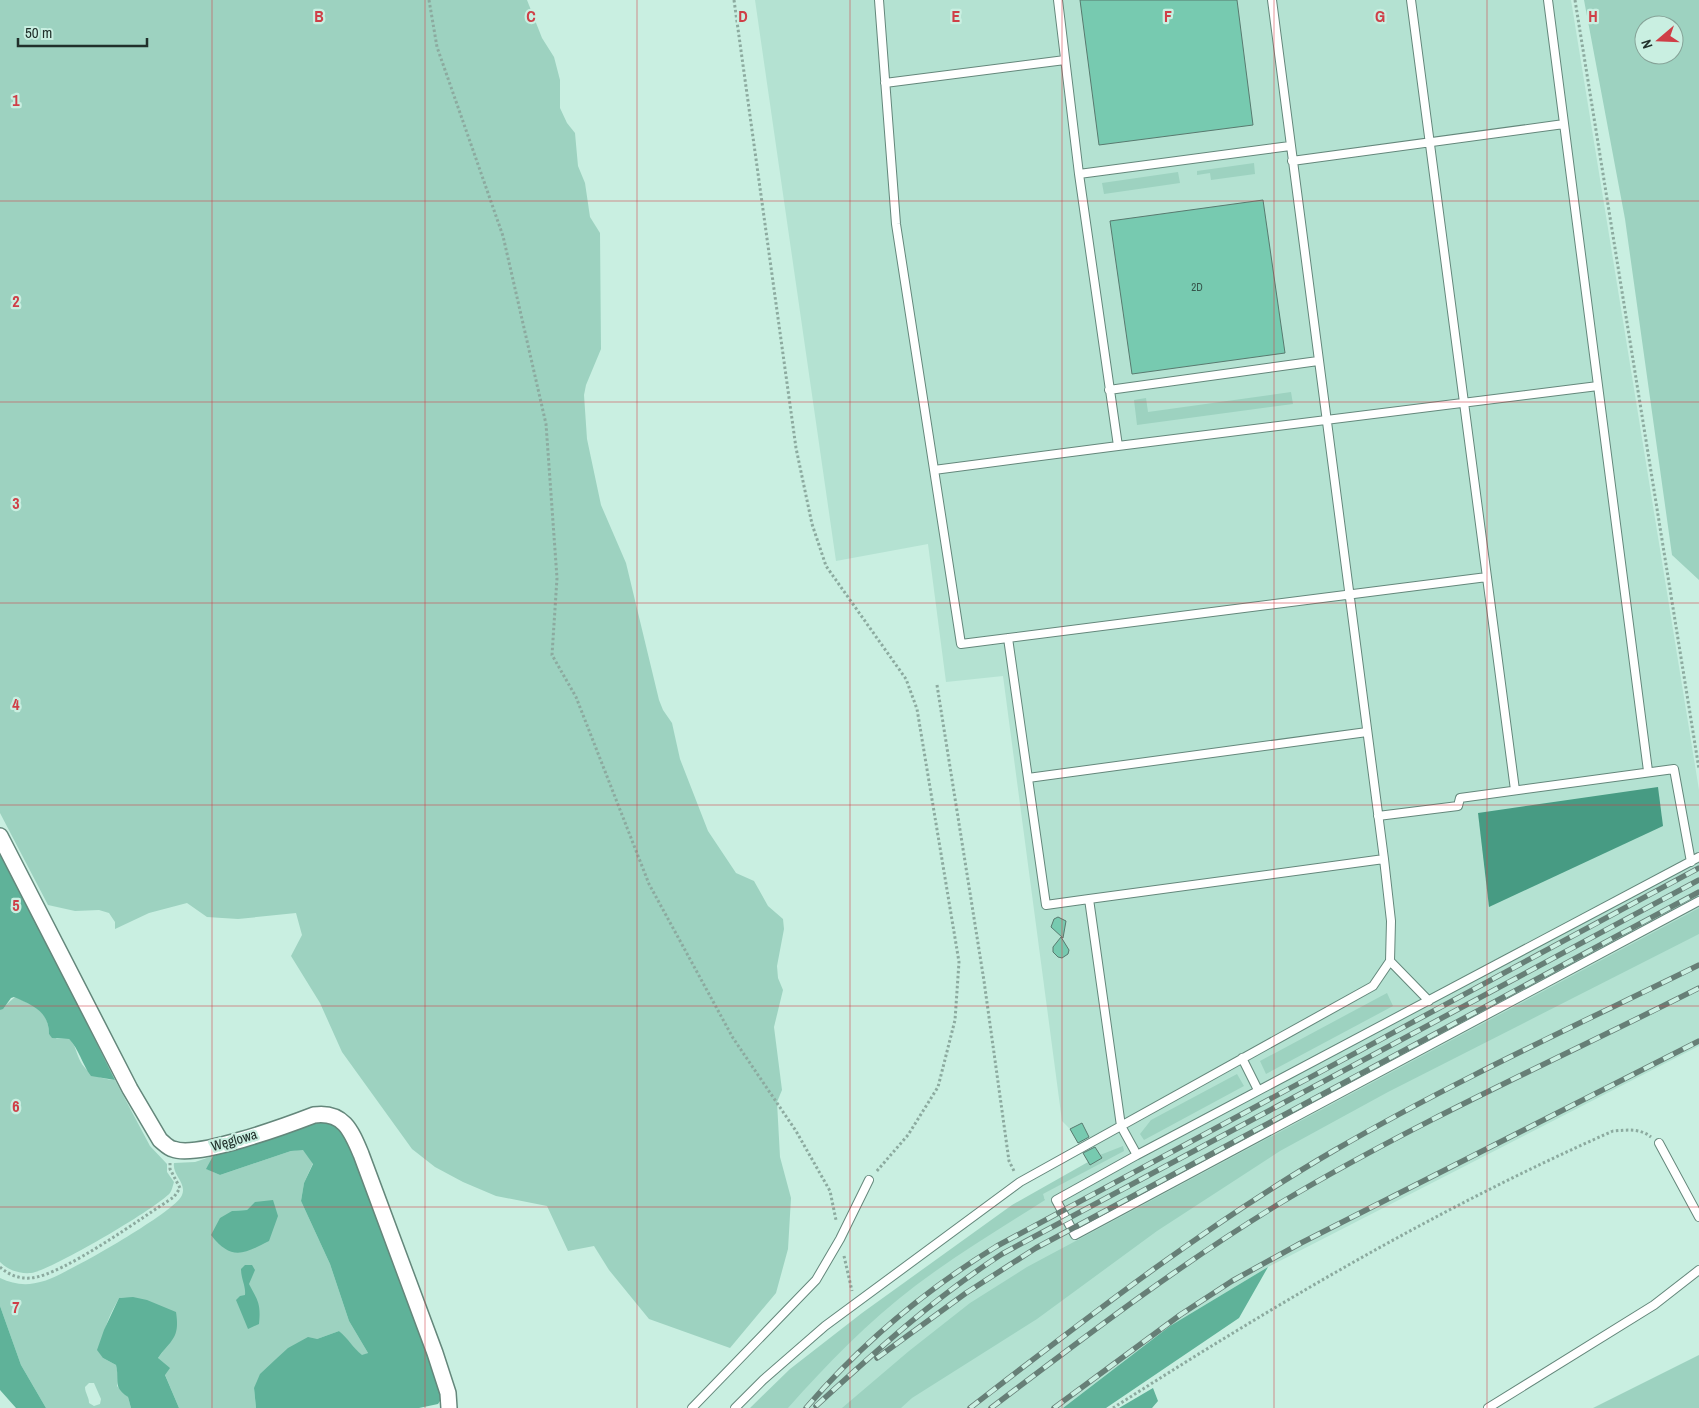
<svg xmlns="http://www.w3.org/2000/svg" width="1699" height="1408" viewBox="0 0 1699 1408" font-family="'Archivo Narrow',sans-serif">
<style>
.built{fill:#b4e2d2}
.green{fill:#9dd2c0;fill-rule:evenodd}
.forest{fill:#5fb299}
.water{fill:#479b83}
.building{fill:#77cab0;stroke:#587a6f}
.lines{fill:none;stroke-linecap:round;stroke-linejoin:round}
.lane-casing{stroke:#64877b;stroke-width:10}
.street-casing{stroke:#64877b;stroke-width:18}
.path{stroke:#8caa9f;stroke-width:3;stroke-dasharray:2.5 2.5;stroke-linecap:butt}
.lane{stroke:#fff;stroke-width:8}
.street{stroke:#fff;stroke-width:15}
.rail-casing{stroke:#677f77;stroke-width:5.5}
.rail{stroke:#c9efe1;stroke-width:4;stroke-dasharray:11;stroke-linecap:butt}
.grid{fill:none;stroke:#cf3f47;stroke-width:1;stroke-opacity:0.55}
.labels{text-anchor:middle;stroke-width:4.5;stroke-linejoin:round;paint-order:stroke}
.number-label{font-size:11px;fill:#36564c}
.street-label{font-size:14px;fill:#21302b;stroke:#c9efe1}
.grid-label{font-size:16px;text-anchor:middle;font-weight:bold;fill:#cf3f47;stroke:#c9efe1;stroke-width:4.5;stroke-linejoin:round;paint-order:stroke}
</style>
<rect width="100%" height="100%" fill="#c9efe1"/>
<path class="built" d="M755 0H1571L1699 790V1046L1268 1267 1170 1326 1063 1408H755L933 1268 1045 1199 1042 1194 1091 1168 1070 1129 1062 1121 1003 676 946 682 928 544 836 561Z"/>
<path class="green" d="M0 0H527L542 38 554 57 560 80V108L567 123 575 133 578 166 585 183 590 217 600 233 601 349 586 385 584 395 587 439 601 505 626 563 659 700 663 710 672 723 680 759 708 831 736 873 754 881 768 906 783 919 784 929 777 966 778 978 783 990 774 1027 782 1090 777 1102 780 1157 791 1198 788 1249 776 1293 730 1348 649 1319 609 1270 594 1246 568 1251 547 1206 496 1196 463 1182 435 1167 412 1149 342 1052 320 1003 291 956 302 935 296 913 238 919 207 917 187 903 149 913 115 929V922L109 913 99 910 75 911 48 905 0 813Z
M1584 0H1699V580L1672 555 1625 219ZM1644 25H1674V55H1644Z
M1254 163 1255 174 1211 180 1210 173 1197 175V171Z
M1178 172 1180 183 1104 194 1102 183Z
M1291 392 1293 404 1137 425 1134 400 1146 398 1148 412Z
M1699 908V934L1388 1092 1280 1151 1157 1231 1037 1319 912 1398 901 1408H842L909 1351 970 1303 1027 1267Z
M1387 993 1393 1006 1266 1074 1260 1061Z
M15 997C33 1005 49 1010 49 1034L57 1039H69C75 1045 75 1048 78 1056 84 1073 99 1079 115 1080L150 1146 167 1164V1172L174 1182C173 1185 172 1190 170 1193 157 1208 50 1271 31 1273 19 1274 8 1270 0 1262V1010Z
M1237 1074 1244 1086 1144 1140 1140 1134 1151 1120Z
M1123 1146 1124 1151 1043 1194 1045 1200C1001 1228 956 1255 915 1286 868 1322 827 1364 788 1408H750L790 1369 862 1313 1012 1205 1088 1162 1090 1165 1102 1158 1100 1155Z
M303 1149 313 1163 304 1183 301 1201 330 1264 349 1321 368 1353 362 1356C353 1348 348 1338 339 1331L317 1339 254 1388 256 1408H179L158 1358 164 1350 176 1313C155 1306 142 1296 119 1298 107 1320 101 1333 103 1358L116 1365 118 1375 117 1386 128 1397 131 1408H46L21 1365 0 1306V1278C15 1285 28 1286 44 1281 65 1275 177 1211 182 1195 187 1183 172 1175 174 1163L195 1162 213 1156 207 1169 220 1175 291 1151ZM255 1202 217 1243 232 1211 247 1210ZM89 1383H94L101 1399 100 1404 94 1406 89 1403C89 1397 85 1393 85 1387Z
M1699 1355V1408H1593Z"/>
<path class="forest" d="M0 849 115 1080 91 1076C82 1064 79 1049 69 1039L52 1038 49 1034C49 1011 32 1005 14 997L11 998 3 1009 0 1010Z
M328 1122 339 1129 346 1138 432 1366 442 1398 438 1404 419 1408H256L254 1388 260 1374 276 1359 288 1348 308 1337 317 1339 339 1331C348 1338 353 1348 362 1355L368 1353 349 1321 330 1264 301 1201 304 1183 313 1164 303 1150 291 1151 220 1175 206 1169 213 1156 317 1123Z
M273 1200 278 1216 269 1241C244 1254 231 1261 211 1235L220 1218 232 1211 247 1210 255 1202Z
M245 1265H252L255 1270 249 1284C258 1301 261 1304 259 1324L248 1329 236 1300 240 1296 245 1295C246 1286 241 1279 241 1269Z
M1268 1267 1239 1318 1106 1408H1063L1170 1326Z
M133 1297 147 1300 176 1312C180 1338 172 1339 158 1358L170 1368 165 1375 179 1408H131L128 1397C112 1386 120 1382 116 1365L103 1358 97 1350 104 1330 119 1298Z
M0 1306 21 1365 46 1408H16L0 1390Z
M1153 1388 1158 1401 1152 1408H1119Z"/>
<path class="water" d="M1658 787 1663 826 1489 907 1478 813Z"/>
<path class="building" d="M1080 0H1237L1253 125 1099 145Z
M1263 200 1285 353 1132 374 1110 221Z
M1058 917 1066 921 1063 938 1051 927 1054 919Z
M1061 937 1069 950 1068 954 1062 958 1058 957 1053 952V947Z
M1082 1123 1089 1137 1078 1143 1070 1129Z
M1095 1147 1102 1158 1090 1165 1083 1153Z"/>
<g class="lines">
<g class="lane-casing">
<path id="lane" d="M879 0 896 224 961 644 1487 577
M1058 0 1079 174
M1411 0 1515 790
M1548 0 1648 771
M885 83 1065 60
M1290 146 1079 174 1118 446 1598 386
M1292 161 1564 124
M1109 390 1318 361
M934 470 1118 446
M1008 638 1046 905 1089 899 1121 1126 1137 1155 1056 1200 1075 1235 1699 901
M1028 778 1367 732
M1378 816 1458 806 1460 798 1674 769 1691 862
M1089 899 1384 859
M1390 961 1429 1001
M1242 1058 1258 1090
M1659 1143 1699 1217
M1137 1155 1699 857
M692 1408 816 1280 840 1239 869 1180
M735 1408 763 1380 825 1326 1020 1182 1373 986 1390 961 1391 921 1384 859 1272 0
M1488 1408 1654 1305 1699 1270"/>
</g>
<g class="street-casing">
<path id="street" d="M0 836 130 1089 160 1140C164 1143 168 1148 173 1149 196 1159 288 1125 314 1115 343 1111 351 1130 361 1154L435 1353 448 1393 449 1408"/>
</g>
<path class="path" d="M429 0 437 47 503 236 546 424 557 578 552 655 576 697 649 884 733 1038 796 1131 830 1191 836 1220
M734 0 796 448 812 524 826 566 906 679 917 709 959 962 955 1020 938 1087 908 1135 876 1172
M1575 0 1699 769
M937 685 984 981 1009 1161 1015 1173
M844 1256 852 1291
M0 1267C9 1275 19 1279 31 1278 64 1275 144 1216 174 1197L180 1188 170 1169V1163
M1113 1408C1274 1305 1438 1208 1613 1131 1627 1130 1640 1128 1651 1137"/>
<use href="#lane" class="lane"/>
<use href="#street" class="street"/>
<g class="rail-casing">
<path id="rail" d="M877 1358 966 1293 1036 1248 1699 892
M816 1406C876 1351 934 1298 1002 1254L1699 880
M806 1408C861 1344 925 1290 997 1246L1699 868
M970 1408C1088 1317 1206 1225 1335 1150 1452 1082 1577 1025 1699 965
M991 1408C1086 1336 1180 1264 1282 1202 1416 1122 1560 1058 1699 988
M1054 1408 1180 1315 1232 1281 1301 1243 1699 1041"/>
</g>
<use href="#rail" class="rail"/>
</g>
<path class="grid" d="M212 0V1408M425 0V1408M637 0V1408M850 0V1408M1062 0V1408M1274 0V1408M1487 0V1408M0 201H1699M0 402H1699M0 603H1699M0 805H1699M0 1006H1699M0 1207H1699"/>
<g class="labels">
<g class="number-label">
<text x="1197" y="291">2D</text>
</g>
<g class="street-label">
<text transform="translate(234 1140) rotate(-16)" y="5">Węglowa</text>
</g>
</g>
<g class="grid-label">
<text x="319" y="22">B</text>
<text x="531" y="22">C</text>
<text x="743" y="22">D</text>
<text x="956" y="22">E</text>
<text x="1168" y="22">F</text>
<text x="1380" y="22">G</text>
<text x="1593" y="22">H</text>
<text x="16" y="106">1</text>
<text x="16" y="307">2</text>
<text x="16" y="509">3</text>
<text x="16" y="710">4</text>
<text x="16" y="911">5</text>
<text x="16" y="1112">6</text>
<text x="16" y="1313">7</text>
</g>
<g transform="translate(1659 40) rotate(251)"><circle r="24" fill="#c9efe1" stroke="#86a398"/>
<path d="M0-4L9 19L0 12L-9 19Z" fill="#cf3f47"/>
<text y="-8" font-size="14" font-weight="bold" text-anchor="middle" fill="#21302b">N</text>
</g>
<path d="M18 38v8h129v-8" fill="none" stroke="#21302b" stroke-width="2.5"/>
<text x="25" y="38" font-size="15" fill="#21302b" stroke="#c9efe1" stroke-width="4" paint-order="stroke">50 m</text>
</svg>
